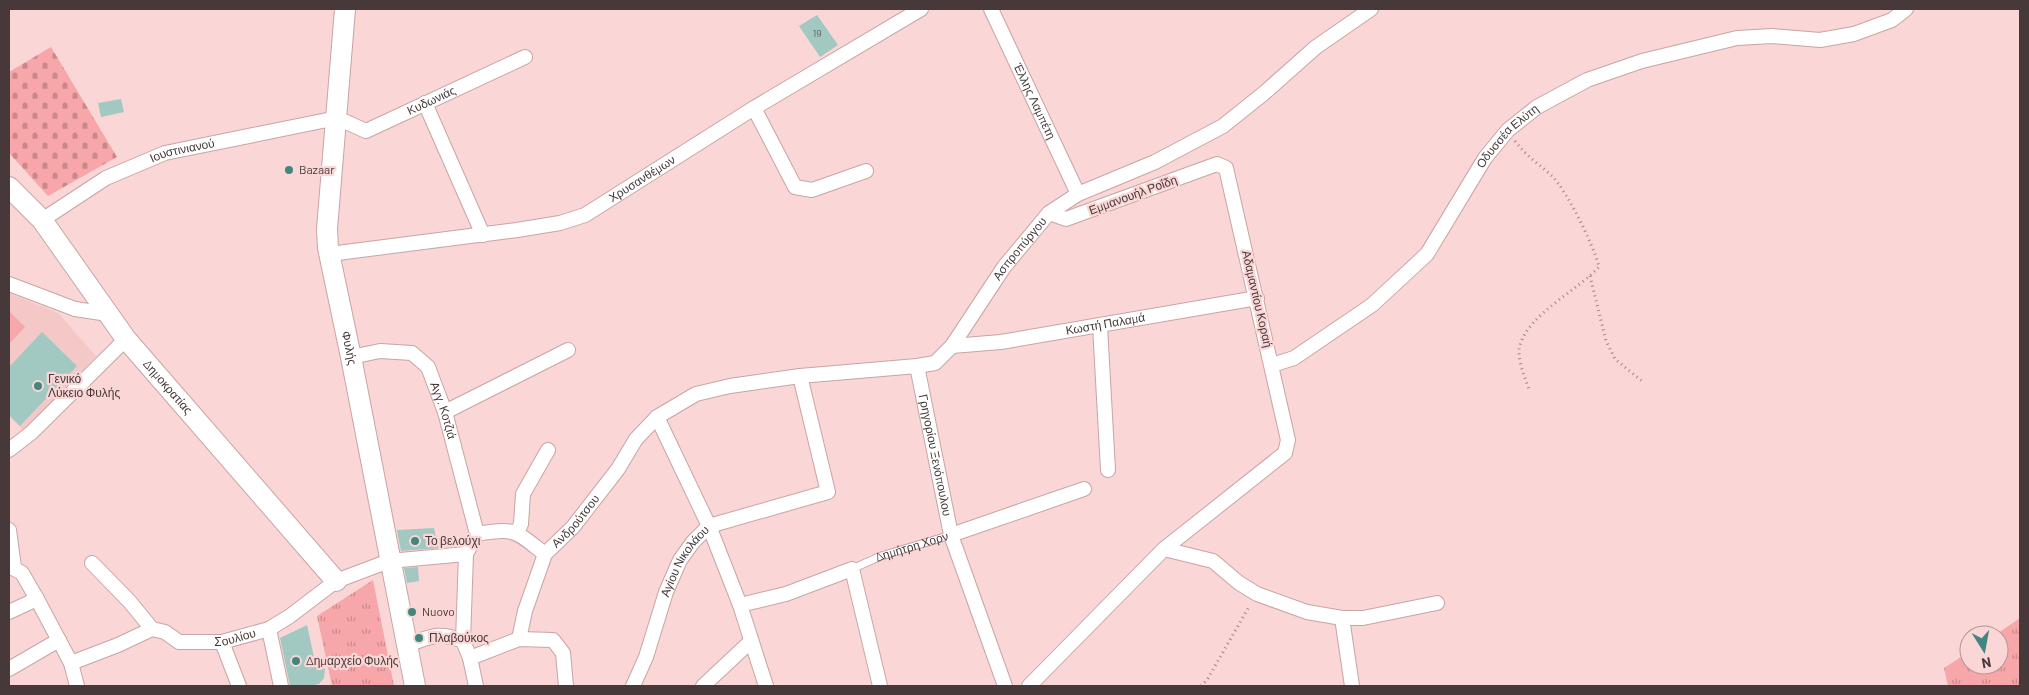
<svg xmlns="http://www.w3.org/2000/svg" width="2029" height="695" viewBox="0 0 2029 695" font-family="Barlow,sans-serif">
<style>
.built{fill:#f5c8c8}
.grass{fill:url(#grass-tufts)}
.cemetery{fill:url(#cemetery-stones)}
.garden{fill:#f7a6a9}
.building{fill:#a2c8c2}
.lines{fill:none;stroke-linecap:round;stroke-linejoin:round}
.lane-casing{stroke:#c8a4a5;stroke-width:9}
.street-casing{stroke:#c8a4a5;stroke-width:16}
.secondary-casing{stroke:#c8a4a5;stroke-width:22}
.path{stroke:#9f8686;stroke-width:3;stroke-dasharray:1 4;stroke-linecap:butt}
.lane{stroke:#fff;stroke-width:7}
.street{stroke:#fff;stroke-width:14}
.secondary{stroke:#fff;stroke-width:20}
.poi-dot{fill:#41877f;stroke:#fbd6d6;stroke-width:2}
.labels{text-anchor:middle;stroke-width:4.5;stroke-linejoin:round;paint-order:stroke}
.number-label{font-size:10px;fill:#5e5d5b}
.street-label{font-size:12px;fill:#473939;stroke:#fbd6d6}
.poi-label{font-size:12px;fill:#473939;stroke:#fbd6d6;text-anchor:start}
</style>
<defs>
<pattern id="grass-tufts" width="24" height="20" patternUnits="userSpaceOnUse" patternTransform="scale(1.25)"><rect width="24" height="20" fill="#f7a6a9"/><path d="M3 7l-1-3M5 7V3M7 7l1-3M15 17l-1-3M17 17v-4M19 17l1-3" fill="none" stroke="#ca888b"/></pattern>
<pattern id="cemetery-stones" width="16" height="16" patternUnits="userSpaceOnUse" patternTransform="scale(1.25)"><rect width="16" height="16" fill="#f7a6a9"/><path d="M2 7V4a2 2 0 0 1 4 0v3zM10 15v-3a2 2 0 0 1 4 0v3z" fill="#ca888b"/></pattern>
</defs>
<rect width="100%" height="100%" fill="#fbd6d6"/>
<path class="built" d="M9 293 58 313 96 356 24 431 9 416Z"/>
<path class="grass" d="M373 580 394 686H332L317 616Z
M2020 618V686H1948L1944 668 1969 652V665H1999V635H1995Z"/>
<path class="cemetery" d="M51 47 117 157 48 196 9 153V72Z"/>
<path class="garden" d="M9 311 25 327 9 344Z"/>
<path class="building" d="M817 15 838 45 820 57 799 26Z
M121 99 124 112 101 117 98 103Z
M42 332 77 366 20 426 9 415V367Z
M434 528 438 548 401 551 397 530Z
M418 567 419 581 407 583 404 568Z
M307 625 314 657 323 665 325 670 324 678 319 684 311 686H290L280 638Z"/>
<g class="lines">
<g class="lane-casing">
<g id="lane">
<path id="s1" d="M852 569 881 556 951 535"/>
</g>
</g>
<g class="street-casing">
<g id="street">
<path id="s2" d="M991 9 1078 194"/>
<path d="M425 103 483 235"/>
<path d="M754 108 795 187 812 190 866 171"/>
<path id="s3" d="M42 220 106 178 165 153 337 118 366 131 525 57"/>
<path id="s4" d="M330 254 517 230 560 223 585 215 754 108 921 9"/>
<path d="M9 284 75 309 108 314"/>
<path d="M1100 326 1108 470"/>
<path id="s5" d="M952 346 1001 342 1257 298"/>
<path id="s6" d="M351 357 380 351 412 353 428 367 445 412 477 534"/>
<path id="s7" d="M1272 365 1294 358 1372 305 1427 254 1485 158 1508 130 1537 107 1587 80 1642 61 1737 38 1772 36 1820 40 1854 34 1892 20 1906 9"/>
<path id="s8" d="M917 366 951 535 1005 686"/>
<path d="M445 412 568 350"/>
<path d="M657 417 709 526 740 605 766 686"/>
<path d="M9 450 31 433 126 339"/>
<path d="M9 530 14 567"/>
<path d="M517 532 521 524 523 494 548 450"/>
<path d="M951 535 1084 489"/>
<path d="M1164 549 1213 561 1239 583 1257 594 1307 612 1342 618H1363L1437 603"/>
<path d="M92 563 130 602 152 629"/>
<path d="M9 566 22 573 37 599 71 663 77 686"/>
<path d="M740 605 786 594 852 569 880 686"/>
<path d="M9 612 37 599"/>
<path d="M1342 618 1352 686"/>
<path d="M269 629 281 686"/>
<path id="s9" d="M519 639 525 611 545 554 573 527 618 469 636 439 657 417 696 394 730 386 800 376 917 366 935 363 952 346 1004 267 1049 213 1078 194 1155 162 1223 126 1263 94 1316 47 1371 9"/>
<path d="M463 641 466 554"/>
<path d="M222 642 239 686"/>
<path d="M407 645C431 637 438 631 463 641L470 658 476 686"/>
<path d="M470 658 519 639 553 640 563 653 566 686"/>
<path id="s10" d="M71 663 118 645 152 629 165 632 179 642H222L269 629 290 616 336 581 389 561 466 554 477 534C516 527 515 531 545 554"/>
<path d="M9 669 59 640"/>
<path id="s11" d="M633 686 646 657 666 592 680 560 693 542 709 526 828 492 800 376"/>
<path d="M703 686 750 642"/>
<path d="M1029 686 1164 549 1285 453 1288 440 1226 168 1217 164 1066 219 1049 213"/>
</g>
</g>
<g class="secondary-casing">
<g id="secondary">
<path id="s12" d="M345 9 327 229 328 248 351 357 415 686"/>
<path id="s13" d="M9 187 42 220 126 339 336 581"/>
</g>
</g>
<path class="path" d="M1515 141C1526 156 1539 164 1552 176 1567 191 1594 246 1599 267 1578 290 1529 314 1520 345 1516 357 1525 378 1529 389
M1590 276 1606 341 1615 359 1642 381
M1201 686 1207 680 1250 605"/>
<use href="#lane" class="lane"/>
<use href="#street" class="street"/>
<use href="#secondary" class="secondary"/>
</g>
<g class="poi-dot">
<circle cx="289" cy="170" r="5"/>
<circle cx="38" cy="386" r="5"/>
<circle cx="415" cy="541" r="5"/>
<circle cx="412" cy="612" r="5"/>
<circle cx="419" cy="638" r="5"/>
<circle cx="296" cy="661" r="5"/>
</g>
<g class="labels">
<g class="number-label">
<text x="817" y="37">19</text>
</g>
<g class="street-label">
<text dy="4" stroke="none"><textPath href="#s3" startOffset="420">Κυδωνιάς</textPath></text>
<text dy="4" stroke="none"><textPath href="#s2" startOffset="102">Έλλης Λαμπέτη</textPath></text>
<text dy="4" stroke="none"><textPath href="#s7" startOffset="336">Οδυσσέα Ελύτη</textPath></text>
<text dy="4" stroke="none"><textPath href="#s3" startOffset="158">Ιουστινιανού</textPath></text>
<text dy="4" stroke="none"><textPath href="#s4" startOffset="326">Χρυσανθέμων</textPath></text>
<text transform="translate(1133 195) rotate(-20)" y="4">Εμμανουήλ Ροΐδη</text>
<text dy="4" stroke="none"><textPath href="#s9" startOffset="696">Ασπροπύργου</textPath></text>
<text transform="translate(1257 299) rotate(77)" y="4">Αδαμαντίου Κοραή</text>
<text dy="4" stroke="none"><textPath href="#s5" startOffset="155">Κωστή Παλαμά</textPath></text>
<text dy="4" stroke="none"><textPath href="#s12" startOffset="342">Φυλής</textPath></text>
<text dy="4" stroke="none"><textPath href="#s13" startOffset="256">Δημοκρατίας</textPath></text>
<text dy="4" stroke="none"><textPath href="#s6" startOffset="129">Αγγ. Κοτζιά</textPath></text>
<text dy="4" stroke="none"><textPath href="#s8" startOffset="91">Γρηγορίου Ξενόπουλου</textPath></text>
<text dy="4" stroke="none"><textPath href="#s9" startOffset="134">Ανδρούτσου</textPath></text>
<text dy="4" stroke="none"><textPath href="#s1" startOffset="64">Δημήτρη Χορν</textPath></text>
<text dy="4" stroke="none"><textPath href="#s11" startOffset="136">Αγίου Νικολάου</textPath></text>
<text dy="4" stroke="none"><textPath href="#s10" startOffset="175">Σουλίου</textPath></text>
</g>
<g class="poi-label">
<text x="299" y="174">Bazaar</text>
<text x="48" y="383">Γενικό<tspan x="48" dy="14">Λύκειο Φυλής</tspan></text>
<text x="425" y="545">Το βελούχι</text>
<text x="422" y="616">Nuovo</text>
<text x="429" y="642">Πλαβούκος</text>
<text x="306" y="665">Δημαρχείο Φυλής</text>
</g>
</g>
<rect width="2029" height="695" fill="none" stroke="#473939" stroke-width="20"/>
<g transform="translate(1984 650) rotate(169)"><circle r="24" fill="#fbd6d6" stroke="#b39797"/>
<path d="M0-4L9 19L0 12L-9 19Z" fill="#41877f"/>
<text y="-8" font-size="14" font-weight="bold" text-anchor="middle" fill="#473939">N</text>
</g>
</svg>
